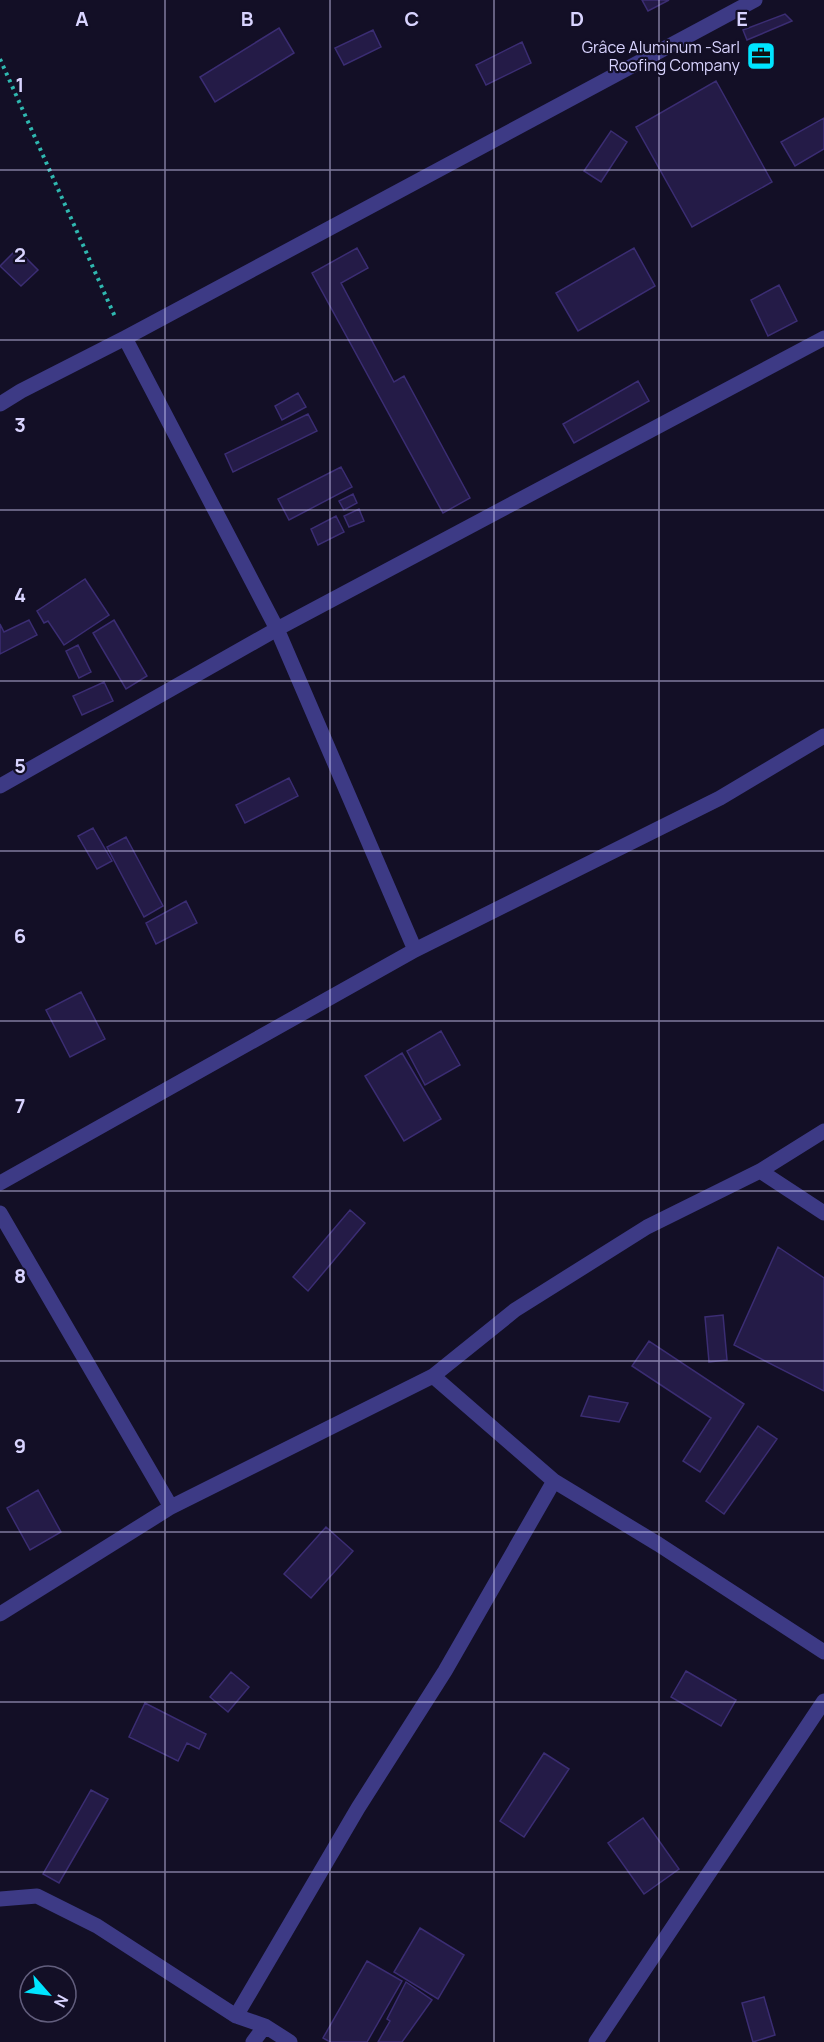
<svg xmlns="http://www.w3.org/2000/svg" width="824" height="2042" viewBox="0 0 824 2042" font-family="Manrope,sans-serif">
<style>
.building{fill:#241b47;stroke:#3b2d73;stroke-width:1.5}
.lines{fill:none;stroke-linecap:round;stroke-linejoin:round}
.path{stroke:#2fb8b0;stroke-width:4;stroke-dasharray:3 4.5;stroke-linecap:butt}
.street{stroke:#3d3a85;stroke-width:15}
.grid{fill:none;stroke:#d9d4ff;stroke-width:1.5;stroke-opacity:0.55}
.labels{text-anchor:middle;stroke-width:4.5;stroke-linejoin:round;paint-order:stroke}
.poi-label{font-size:16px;fill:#d9d4ff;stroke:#130f26;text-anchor:end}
.grid-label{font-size:20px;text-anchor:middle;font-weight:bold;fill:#d9d4ff;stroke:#130f26;stroke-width:4.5;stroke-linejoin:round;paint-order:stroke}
</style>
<rect width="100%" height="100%" fill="#130f26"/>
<path class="building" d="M642 0H669L648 11Z
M785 14 792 21 747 40 743 30Z
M279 28 294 53 215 102 200 77Z
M373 30 381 47 344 65 335 48Z
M522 42 531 63 486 85 476 65Z
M716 81 772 182 692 227 636 127Z
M824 118V149L795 166 781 142Z
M611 131 627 142 601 182 584 171Z
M357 248 368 268 341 283 394 382 404 376 470 498 443 513 312 273Z
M634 248 655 286 578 331 556 293Z
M17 249 38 270 21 286 0 266Z
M779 285 797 321 768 336 751 300Z
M638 381 649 401 574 443 563 424Z
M298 393 306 407 282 420 275 406Z
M308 414 317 431 233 472 225 454Z
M341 467 352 487 289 520 278 499Z
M353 494 357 503 344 510 339 501Z
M359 509 364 521 349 527 344 516Z
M336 516 344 532 318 545 311 529Z
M85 579 109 615 64 645 48 621 44 623 37 611Z
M29 620 37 635 0 654V624L4 632Z
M114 620 147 676 126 689 93 633Z
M78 645 91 672 79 678 66 651Z
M104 682 113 701 82 715 73 696Z
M289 778 298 796 245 823 236 805Z
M93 828 112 861 97 869 78 836Z
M126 837 163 906 144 917 107 847Z
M186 901 197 923 156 944 146 923Z
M81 992 105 1039 70 1057 46 1010Z
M441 1031 460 1065 425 1085 407 1051Z
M402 1053 441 1119 404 1141 365 1076Z
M350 1210 365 1223 308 1291 293 1277Z
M778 1247 824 1278V1391L734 1345Z
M723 1315 727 1360 709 1362 705 1317Z
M649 1341 744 1404 700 1472 683 1461 711 1418 632 1366Z
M589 1396 628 1403 619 1422 581 1416Z
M758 1426 777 1439 724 1514 706 1501Z
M38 1490 61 1532 30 1550 7 1508Z
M326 1527 353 1551 311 1598 284 1574Z
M686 1671 736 1700 721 1726 671 1697Z
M231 1672 249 1687 228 1712 210 1697Z
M145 1703 206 1734 199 1749 187 1743 178 1761 129 1737Z
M544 1753 569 1769 524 1837 500 1821Z
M91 1790 108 1799 59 1883 43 1874Z
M643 1818 679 1869 644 1894 608 1843Z
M420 1928 464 1955 438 1999 394 1972Z
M367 1961 402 1981 367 2042H330L323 2038Z
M406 1982 432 2000 402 2042H378L390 2021 387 2019Z
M764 1997 775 2035 753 2042 742 2003Z"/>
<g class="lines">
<path class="path" d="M0 59 116 319"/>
<path class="street" d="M125 338 277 629 415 950
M0 404 21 391 125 338 755 0
M0 786 277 629 824 338
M760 1171 824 1213
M0 1183 415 950 720 798 824 736
M0 1213 171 1507
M433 1376 554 1481 658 1544 824 1652
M0 1614 171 1507 433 1376 515 1310 647 1227 760 1171 824 1131
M0 1899 37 1896 97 1926 236 2016 265 2026 290 2042
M236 2016 358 1808 445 1671 554 1481
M253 2042 265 2026
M596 2042 824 1701"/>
</g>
<path class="grid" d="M165 0V2042M330 0V2042M494 0V2042M659 0V2042M0 170H824M0 340H824M0 510H824M0 681H824M0 851H824M0 1021H824M0 1191H824M0 1361H824M0 1532H824M0 1702H824M0 1872H824"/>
<defs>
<g id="office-square" transform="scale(1.5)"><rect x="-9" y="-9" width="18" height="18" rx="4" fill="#00e5ff" stroke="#130f26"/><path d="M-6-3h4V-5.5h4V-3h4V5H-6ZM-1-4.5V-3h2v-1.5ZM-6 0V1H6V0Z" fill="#111"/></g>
</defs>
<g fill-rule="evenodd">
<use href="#office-square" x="761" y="56"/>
</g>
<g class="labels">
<g class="poi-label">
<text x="740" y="53">Grâce Aluminum -Sarl<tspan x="740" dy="18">Roofing Company</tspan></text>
</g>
</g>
<g class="grid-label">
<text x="82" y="26">A</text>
<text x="247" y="26">B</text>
<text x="412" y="26">C</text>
<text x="577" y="26">D</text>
<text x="742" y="26">E</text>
<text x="20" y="92">1</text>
<text x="20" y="262">2</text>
<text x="20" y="432">3</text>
<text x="20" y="602">4</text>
<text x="20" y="773">5</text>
<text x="20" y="943">6</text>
<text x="20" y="1113">7</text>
<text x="20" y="1283">8</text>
<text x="20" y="1453">9</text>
</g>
<g transform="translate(48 1994) rotate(118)"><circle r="28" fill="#130f26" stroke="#625e7d" stroke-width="1.5"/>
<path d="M0-4.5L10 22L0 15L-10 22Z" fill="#00e5ff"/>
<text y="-9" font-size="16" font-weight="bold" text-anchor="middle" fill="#d9d4ff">N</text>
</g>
</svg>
